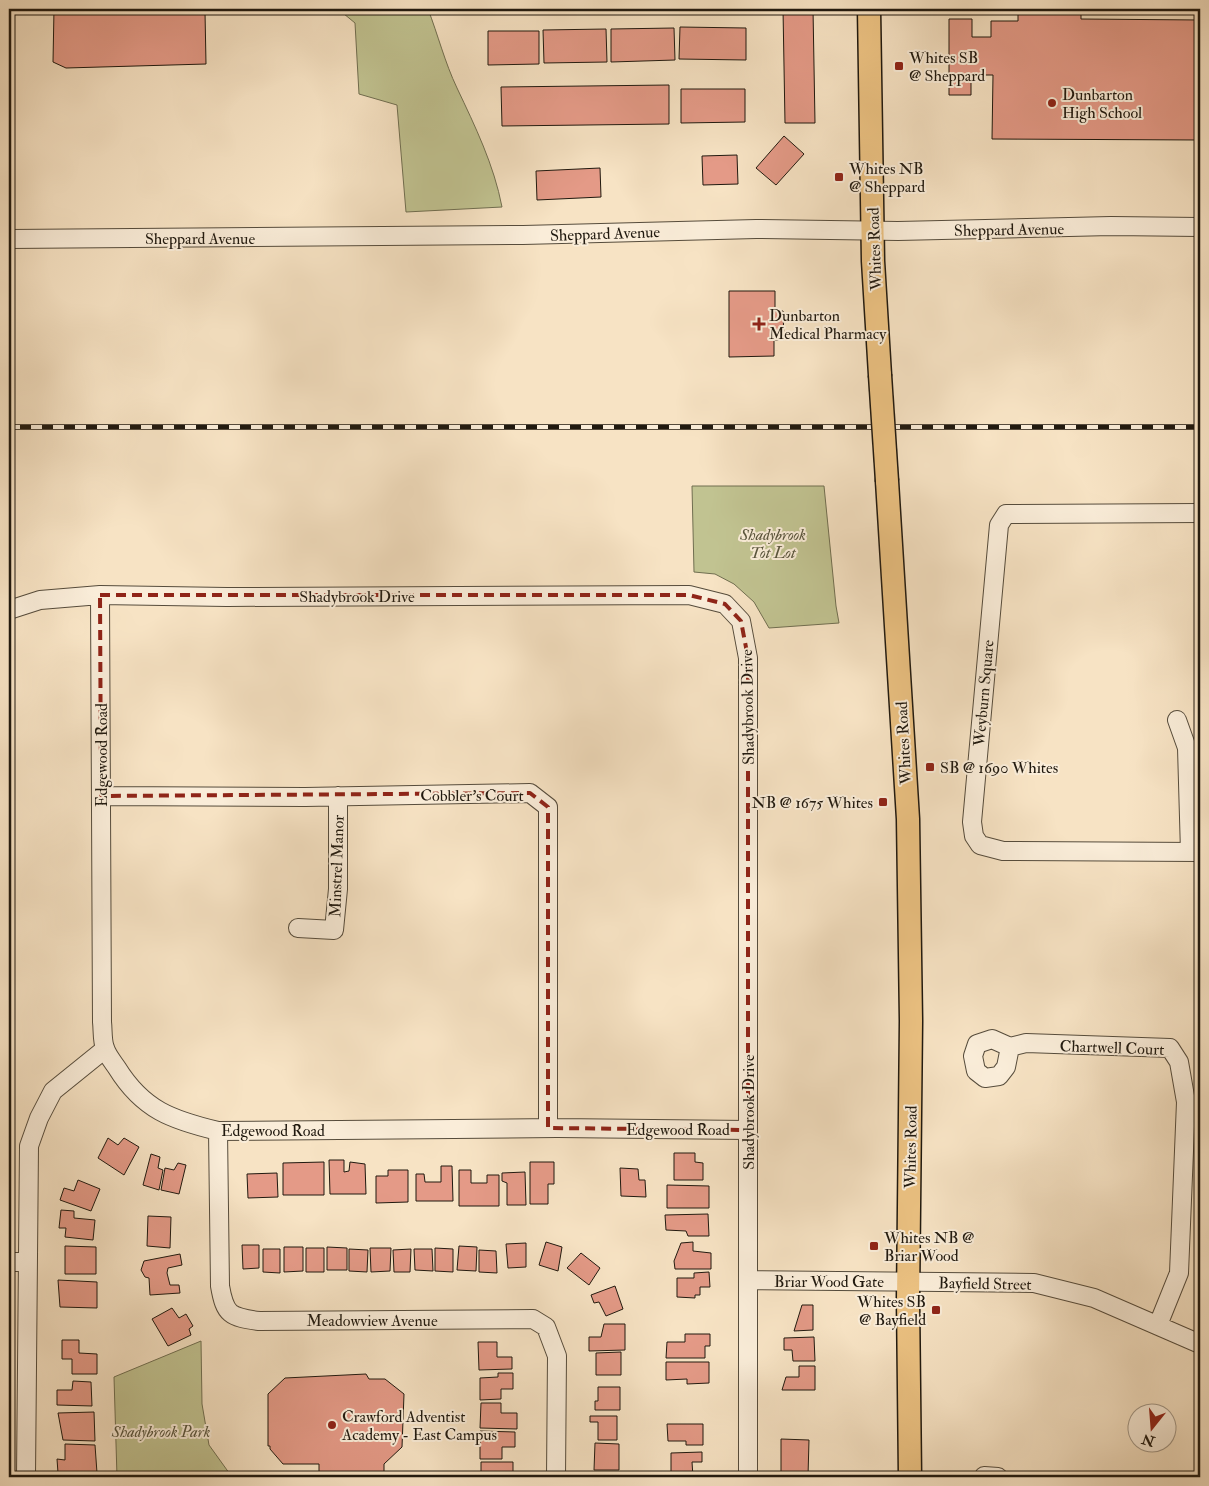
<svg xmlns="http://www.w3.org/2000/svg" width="1209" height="1486" viewBox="0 0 1209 1486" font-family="'IM FELL Double Pica',serif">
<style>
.green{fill:#c1c391;stroke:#706e50}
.building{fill:#e49a87;stroke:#20190f}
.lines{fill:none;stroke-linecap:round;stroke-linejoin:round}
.minor-casing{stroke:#564c3c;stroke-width:20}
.major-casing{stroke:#20190f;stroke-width:25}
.minor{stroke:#faedd9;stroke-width:18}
.major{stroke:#ecc282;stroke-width:22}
.rail-casing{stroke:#20190f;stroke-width:5.5}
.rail{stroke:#faedd9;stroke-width:4;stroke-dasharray:11;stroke-linecap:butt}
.major-bridge-casing{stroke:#20190f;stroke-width:25;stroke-linecap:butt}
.major-bridge{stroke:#ecc282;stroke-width:22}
.marked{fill:none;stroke:#8f2418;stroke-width:4;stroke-dasharray:10 6;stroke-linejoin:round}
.poi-dot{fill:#8f2418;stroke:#faedd9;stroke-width:2}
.labels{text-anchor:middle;stroke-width:4;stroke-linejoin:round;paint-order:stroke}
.poi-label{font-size:16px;fill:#20190f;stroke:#faedd9;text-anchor:start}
.street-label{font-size:16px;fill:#20190f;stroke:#faedd9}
.park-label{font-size:16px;font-style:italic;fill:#58543c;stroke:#faedd9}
</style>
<rect width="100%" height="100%" fill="#f7e3c4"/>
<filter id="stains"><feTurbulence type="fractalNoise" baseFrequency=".004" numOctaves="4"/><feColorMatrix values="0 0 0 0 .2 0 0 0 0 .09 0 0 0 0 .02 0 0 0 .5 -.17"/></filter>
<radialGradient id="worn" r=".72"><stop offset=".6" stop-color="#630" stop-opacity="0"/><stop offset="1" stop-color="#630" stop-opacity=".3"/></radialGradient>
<path class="green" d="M338 9H428C438 35 445 63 457 88 475 126 494 165 502 207L406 212 397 105 359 94 355 23Z
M692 486H824L836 606 839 623 769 628 754 602 734 584 715 574 694 572Z
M201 1341 202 1404 209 1445 232 1477H117L114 1377Z"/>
<path class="building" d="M54 9H179V13L205 12 206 64 66 68 53 62Z
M783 9H813L815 123H785Z
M1018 9H1081V19L1200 20V140L992 139 993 75H971V95H949V19H972V37H991V21H1018Z
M680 27 746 28V60L679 59Z
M674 28 675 60 611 62V29Z
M606 29 607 62 544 63 543 30Z
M488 31H539V64L488 65Z
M669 85V124L502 126 501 87Z
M681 89H745V122L681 123Z
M784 136 804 154 776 185 756 168Z
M737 155 738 184 703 185 702 156Z
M600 168 601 197 537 200 536 171Z
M729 291H775V311H783L784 340H774V356L729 357Z
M108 1138 118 1145 124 1138 139 1147 124 1175 98 1158Z
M674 1153H695V1162L703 1163V1180H674Z
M151 1154 160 1157 158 1168 163 1170 159 1190 143 1185Z
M329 1160H344V1172L349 1171 350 1162 365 1164 366 1194H330Z
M324 1162V1195H283V1163Z
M530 1162H554V1184H548V1204H530Z
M178 1163 186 1165 179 1194 161 1190 165 1168 174 1170Z
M441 1166H452L453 1201H416V1174H424L425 1182H441Z
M620 1168 638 1169 639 1180H645L646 1197 621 1196Z
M388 1170H408V1202L376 1203V1176H388Z
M459 1170H471V1183H487V1175H499V1206H459Z
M525 1172 526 1205H507V1183L502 1181V1173Z
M277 1173 278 1197 248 1198 247 1174Z
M78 1180 100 1189 91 1211 60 1200 64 1188 74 1191Z
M667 1185 709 1186V1208H667Z
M61 1210 74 1211V1218L95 1220 93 1240 65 1237 66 1228H59Z
M708 1214 709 1236H688L686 1231 666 1230 665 1215Z
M148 1216 171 1217 170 1248 147 1246Z
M546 1242 562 1247 558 1271 539 1265Z
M693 1242V1251L711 1253V1269H675L674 1261 681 1243Z
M526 1243V1267L508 1268 506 1244Z
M242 1245H259V1268L243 1269Z
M65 1246 96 1247V1274H65Z
M459 1246 477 1247 476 1271 457 1270Z
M284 1247H303V1271L284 1272Z
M327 1247 347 1248V1270H327Z
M306 1248H324V1272H306Z
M370 1248H391L390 1271 371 1272Z
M435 1248 453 1249V1272L435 1271Z
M263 1249H280V1273L263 1272Z
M349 1249 368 1250 367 1272 349 1271Z
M411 1249 410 1272H394L393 1250Z
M414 1249H432L433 1271 415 1270Z
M479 1250 496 1251 497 1273 479 1272Z
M581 1253 600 1268 589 1285 567 1268Z
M180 1254 182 1265 168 1268 167 1273 170 1285H179L180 1293 150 1295 149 1278 145 1277 141 1270 144 1261Z
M709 1272 710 1287H700V1295H695V1298L677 1297V1278H694V1273Z
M58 1280 97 1282V1308L60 1307Z
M615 1286 623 1309 606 1316 599 1302 594 1303 591 1295Z
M802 1305H813V1330L794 1331Z
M172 1308 179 1318 186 1314 193 1326 189 1329 191 1335 168 1346 152 1319Z
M604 1324H625V1350L589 1351V1337H601Z
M685 1334H710V1346H705V1358H666L667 1342H685Z
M814 1337 815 1361H793L792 1350H784V1338Z
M62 1340H79V1353L97 1354V1374H72V1359H62Z
M478 1342H497V1357H512V1369L479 1370Z
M621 1352V1375H596V1353Z
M666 1362H709V1383L687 1384V1379L666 1380Z
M799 1366H815V1390H782L786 1377H799Z
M498 1373H513V1389H501V1399L480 1400V1378L498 1377Z
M366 1374 369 1379H385L404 1394 402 1447 384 1464V1477H332V1472H319V1464H283L270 1449V1446H268V1394L285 1378Z
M73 1381 91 1382 92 1406 57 1405V1390H72Z
M598 1387H620V1410H595V1401H598Z
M481 1403H501V1413H517V1429L480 1428Z
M94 1412 95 1441 63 1440 58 1413Z
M590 1416H617V1440H598V1422H590Z
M667 1424H703V1445H686V1441H668Z
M480 1431 515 1432V1447H502V1459H480Z
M781 1439 809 1440 808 1476 781 1474Z
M595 1443 619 1444V1470H594Z
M65 1444 95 1445 97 1473H58L57 1459 65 1460Z
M702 1452V1462H692L693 1477H671V1453Z
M481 1462H513V1477H481Z
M591 1473H609V1477H591Z"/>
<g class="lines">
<g class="minor-casing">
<path id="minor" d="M9 239 523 235 756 229 898 231 1111 226 1200 227
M1200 513 1006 514 999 525 972 822 974 836 980 845 1003 851 1200 852
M100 595 102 1022C103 1030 102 1041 105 1048 107 1055 113 1062 117 1068 143 1110 172 1120 218 1131L557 1128 748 1130
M9 610 40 600 100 595 227 597 689 595 725 604 741 621 748 658V1477
M1177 720 1187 748 1190 852
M101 796 305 797 530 793 548 807V1128
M298 928 334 930 338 889V796
M1010 1047 1006 1067 999 1076 985 1078 976 1071 973 1056 977 1044 992 1039 1010 1047 1026 1043 1170 1048 1179 1062 1186 1102 1179 1273 1158 1325
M218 1131 220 1286C225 1315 230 1317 259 1321L533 1319 546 1327 557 1356 556 1477
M9 1262H27
M749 1280 1034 1283 1094 1298 1200 1344
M26 1477 29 1146 39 1118 53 1091 105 1049
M984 1477V1476L998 1477"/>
</g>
<g class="major-casing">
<path id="major" d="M869 9 873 261 880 375
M887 481 908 819 911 1021 908 1300 910 1477"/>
</g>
<use href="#minor" class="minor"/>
<use href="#major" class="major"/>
<g class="rail-casing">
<path id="rail" d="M9 427H1200"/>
</g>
<use href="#rail" class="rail"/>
<g class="major-bridge-casing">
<path id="major-bridge" d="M880 375 887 481"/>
</g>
<use href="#major-bridge" class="major-bridge"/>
</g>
<path class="marked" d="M100 595H689L725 604 741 621 748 658V1130L548 1128V807L530 793 101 796Z"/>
<g class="poi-dot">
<rect x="894" y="61" width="10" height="10" rx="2.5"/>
<circle cx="1052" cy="103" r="5"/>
<rect x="834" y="172" width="10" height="10" rx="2.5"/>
<path d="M756.5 316.5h5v5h5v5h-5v5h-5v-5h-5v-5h5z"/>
<rect x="925" y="762" width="10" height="10" rx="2.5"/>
<rect x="878" y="797" width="10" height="10" rx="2.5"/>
<rect x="869" y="1241" width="10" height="10" rx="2.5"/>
<rect x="931" y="1305" width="10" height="10" rx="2.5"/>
<circle cx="332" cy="1425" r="5"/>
</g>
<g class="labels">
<g class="poi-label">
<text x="909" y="63">Whites SB<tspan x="909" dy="18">@ Sheppard</tspan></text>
<text x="1062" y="100">Dunbarton<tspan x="1062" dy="18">High School</tspan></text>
<text x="849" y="174">Whites NB<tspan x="849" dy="18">@ Sheppard</tspan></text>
<text x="769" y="321">Dunbarton<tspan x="769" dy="18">Medical Pharmacy</tspan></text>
<text x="940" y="773">SB @ 1690 Whites</text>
<text x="873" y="808" text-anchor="end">NB @ 1675 Whites</text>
<text x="884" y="1243">Whites NB @<tspan x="884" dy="18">Briar Wood</tspan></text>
<text x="926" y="1307" text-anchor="end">Whites SB<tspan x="926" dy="18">@ Bayfield</tspan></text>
<text x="342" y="1422">Crawford Adventist<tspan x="342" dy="18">Academy - East Campus</tspan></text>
</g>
<g class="street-label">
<text transform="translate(1009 229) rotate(-1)" y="6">Sheppard Avenue</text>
<text transform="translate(605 233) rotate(-2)" y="6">Sheppard Avenue</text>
<text x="200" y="244">Sheppard Avenue</text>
<text transform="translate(874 249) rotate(-92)" y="6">Whites Road</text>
<text x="357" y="602">Shadybrook Drive</text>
<text transform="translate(983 693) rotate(-85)" y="6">Weyburn Square</text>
<text transform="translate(747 707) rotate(-91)" y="6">Shadybrook Drive</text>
<text transform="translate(903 743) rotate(-93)" y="6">Whites Road</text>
<text transform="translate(101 755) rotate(-90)" y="6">Edgewood Road</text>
<text x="472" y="801">Cobbler's Court</text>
<text transform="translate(336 866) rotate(-88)" y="6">Minstrel Manor</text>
<text transform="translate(1112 1047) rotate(2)" y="6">Chartwell Court</text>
<text transform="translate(748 1112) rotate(-90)" y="6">Shadybrook Drive</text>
<text x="678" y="1135">Edgewood Road</text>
<text x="273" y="1136">Edgewood Road</text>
<text transform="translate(910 1147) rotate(-89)" y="6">Whites Road</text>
<text x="829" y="1287">Briar Wood Gate</text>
<text transform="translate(985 1283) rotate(1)" y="6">Bayfield Street</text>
<text x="372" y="1326">Meadowview Avenue</text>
</g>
<g class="park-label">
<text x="773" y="540">Shadybrook<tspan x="773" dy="18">Tot Lot</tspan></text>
<text x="161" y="1437">Shadybrook Park</text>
</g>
</g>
<rect width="1209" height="1486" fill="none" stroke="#f7e3c4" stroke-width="30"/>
<rect x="10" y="10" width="1189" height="1466" fill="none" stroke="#20190f" stroke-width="2.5"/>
<rect x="15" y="15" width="1179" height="1456" fill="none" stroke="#20190f"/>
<g transform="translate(1152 1428) rotate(197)"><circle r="24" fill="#faedd9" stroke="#a39888"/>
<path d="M0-4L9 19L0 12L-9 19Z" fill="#8f2418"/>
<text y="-8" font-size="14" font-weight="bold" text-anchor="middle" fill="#20190f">N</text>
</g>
<rect width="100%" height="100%" filter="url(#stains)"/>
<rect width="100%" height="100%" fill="url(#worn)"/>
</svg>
